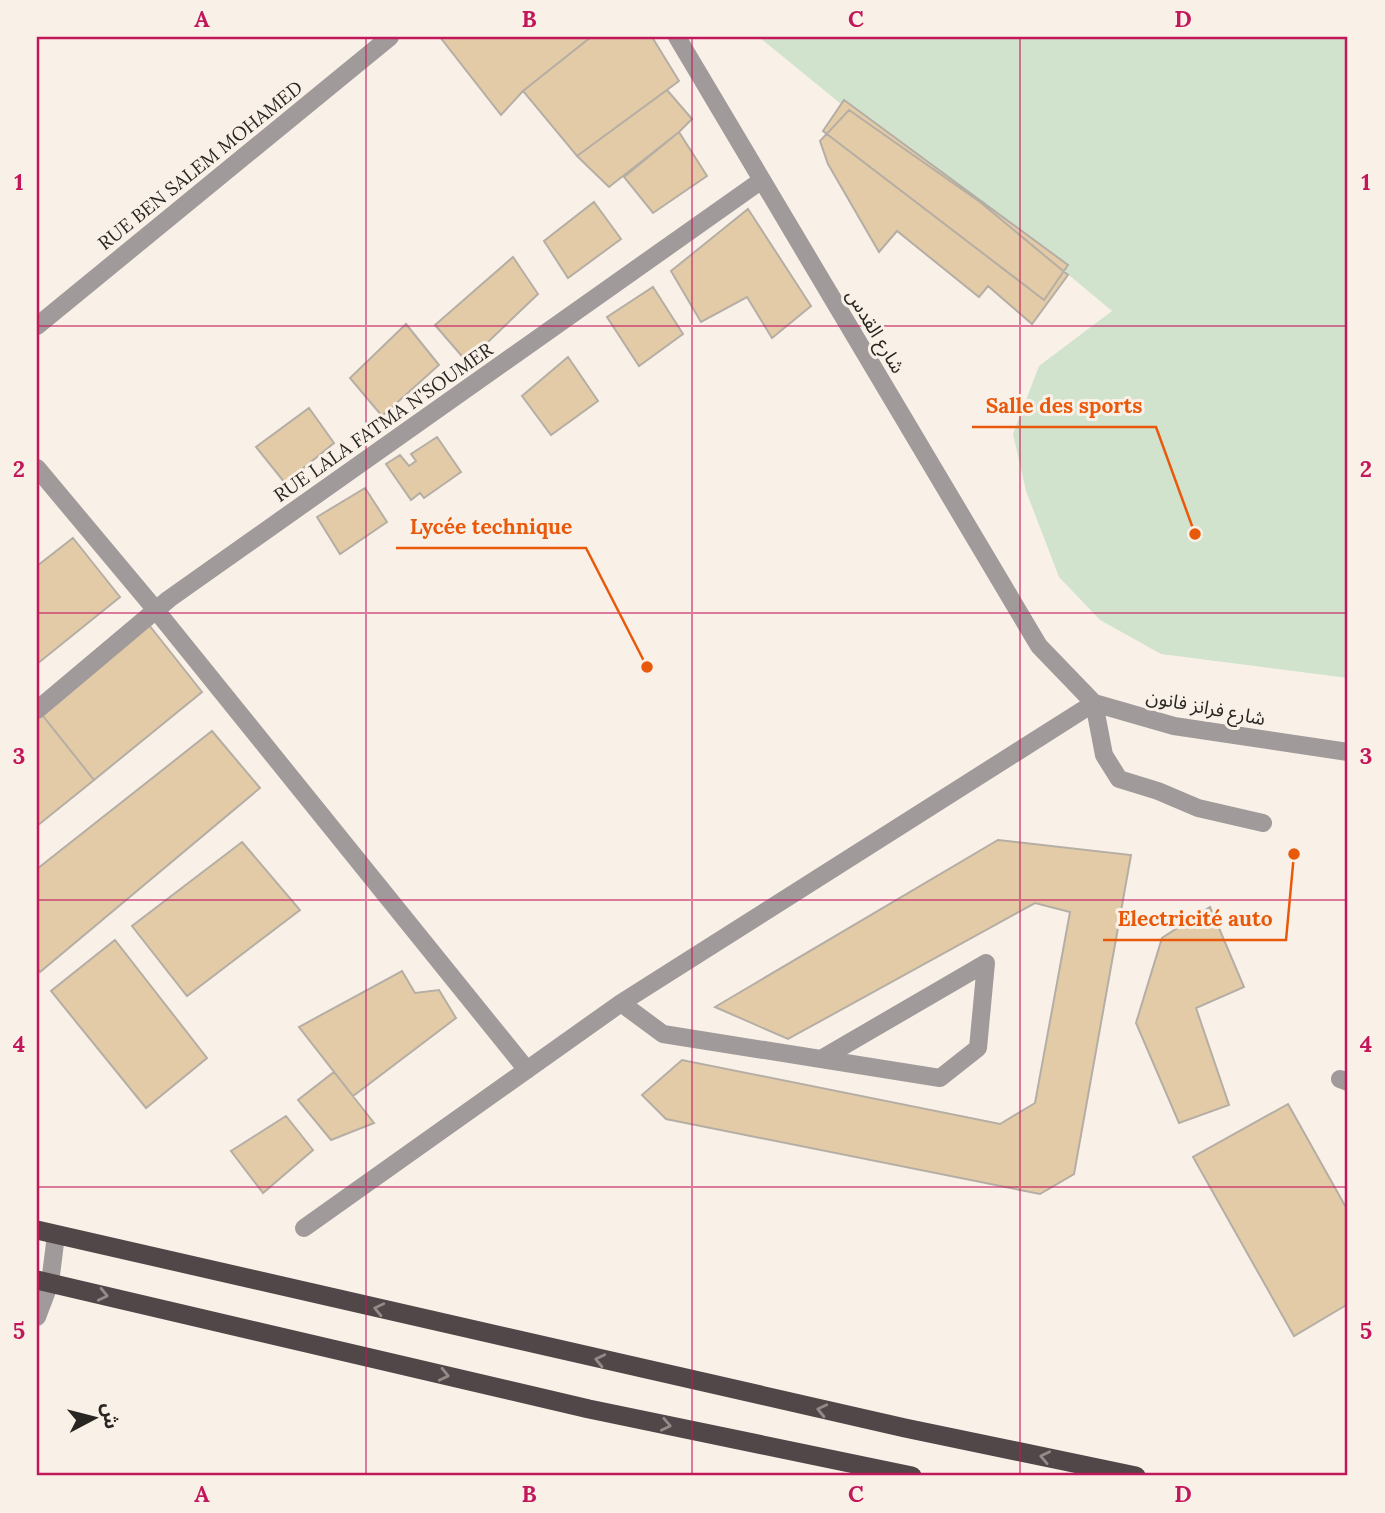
<svg xmlns="http://www.w3.org/2000/svg" width="1385" height="1513" viewBox="0 0 1385 1513" font-family="Lora,'Noto Sans Arabic',serif">
<style>
.green{fill:#d1e2cd}
.building{fill:#e4cba7;stroke:#b5aea5;stroke-width:2}
.lines{fill:none;stroke-linecap:round;stroke-linejoin:round}
.minor{stroke:#a09a9b;stroke-width:18}
.trunk{stroke:#514648;stroke-width:19}
.oneway{stroke:#948a88}
.grid{fill:none;stroke:#c2185b;stroke-width:2;stroke-opacity:0.55}
.labels{text-anchor:middle;stroke-width:6;stroke-linejoin:round;paint-order:stroke}
.street-label{font-size:19px;fill:#282522;stroke:#f9f1e8}
.leader{fill:none;stroke:#e8590c;stroke-width:2.5}
.callout-dot{fill:#e8590c;stroke:#f9f1e8;stroke-width:2.5}
.callout-label{font-size:21px;text-anchor:middle;font-weight:bold;fill:#e8590c;stroke:#f9f1e8;stroke-width:6;stroke-linejoin:round;paint-order:stroke}
.neatline{fill:none;stroke:#c2185b;stroke-width:2.5}
.grid-label{font-size:23px;text-anchor:middle;font-weight:bold;fill:#c2185b}
</style>
<rect width="100%" height="100%" fill="#f9f1e8"/>
<path class="green" d="M759 37H1348V678L1161 654 1100 620 1059 577 1026 491 1013 434 1039 366 1112 311 1064 271 1044 300 823 131 841 104Z"/>
<path class="building" d="M440 37H591L523 91 501 115Z
M591 37H652L679 81 577 156 523 91Z
M667 90 692 119 679 132 609 187 577 156Z
M844 100 1068 265 1044 300 823 131Z
M849 110 980 202 1068 275 1032 324 988 286 979 297 897 231 879 252 828 164 820 141Z
M679 132 707 176 653 213 624 177Z
M594 202 621 239 568 278 544 241Z
M748 209 811 306 772 338 747 297 701 322 671 271Z
M513 257 538 294 467 362 435 325Z
M653 287 683 334 639 366 607 317Z
M406 324 439 365 382 416 350 378Z
M568 357 598 401 551 435 522 396Z
M309 408 334 443 285 483 256 447Z
M437 437 461 472 424 498 420 493 411 500 386 464 400 455 409 466 416 461 411 454Z
M365 488 387 522 340 554 317 517Z
M73 538 120 597 37 664V566Z
M149 625 202 692 94 780 39 711Z
M39 711 94 780 37 826V713Z
M212 731 260 788 40 972 37 968V869Z
M998 840 1131 855 1074 1174 1040 1194 666 1119 642 1095 682 1060 1000 1124 1035 1103 1070 912 1035 903 788 1039 715 1007Z
M242 842 300 910 187 996 132 926Z
M1210 907 1244 987 1196 1008 1229 1105 1179 1123 1136 1023 1162 938Z
M115 940 207 1058 146 1108 51 991Z
M402 971 415 993 439 990 456 1018 353 1096 299 1027Z
M334 1072 374 1123 331 1140 298 1100Z
M1288 1104 1348 1211V1304L1294 1336 1193 1157Z
M286 1116 313 1150 263 1193 231 1151Z"/>
<g class="lines">
<path class="minor" d="M677 37 1039 646 1094 703 1174 726 1348 752
M37 326 390 37
M37 468 155 609 527 1070
M37 710 169 599 762 180
M621 1003 663 1034 940 1078 978 1048 986 963 821 1059
M1340 1079 1348 1082
M304 1228 621 1003 1094 703 1104 755 1119 779 1158 791 1198 808 1263 823
M37 1317 50 1283 56 1235"/>
<path class="trunk" d="M37 1230 905 1428 1136 1476
M37 1280 589 1409 912 1476"/>
</g>
<defs><path id="oneway-chevron" d="M-2-3.5L2.5 0L-2 3.5" fill="none" stroke-width="1.6" stroke-linecap="round" stroke-linejoin="round" transform="scale(1.75)"/></defs>
<g class="oneway">
<use href="#oneway-chevron" transform="translate(103 1295) rotate(13)"/>
<use href="#oneway-chevron" transform="translate(379 1309) rotate(-167)"/>
<use href="#oneway-chevron" transform="translate(600 1360) rotate(-167)"/>
<use href="#oneway-chevron" transform="translate(444 1375) rotate(13)"/>
<use href="#oneway-chevron" transform="translate(822 1410) rotate(-167)"/>
<use href="#oneway-chevron" transform="translate(666 1425) rotate(12)"/>
<use href="#oneway-chevron" transform="translate(1045 1457) rotate(-168)"/>
</g>
<path class="grid" d="M366 37V1476M692 37V1476M1020 37V1476M37 326H1348M37 613H1348M37 900H1348M37 1187H1348"/>
<g class="labels">
<g class="street-label">
<text transform="translate(200 165) rotate(-39)" y="7">RUE BEN SALEM MOHAMED</text>
<text transform="translate(876 331) rotate(59)" y="7">شارع القدس</text>
<text transform="translate(383 422) rotate(-35)" y="7">RUE LALA FATMA N'SOUMER</text>
<text transform="translate(1206 707) rotate(11)" y="7">شارع فرانز فانون</text>
</g>
</g>
<path class="leader" d="M1195 534L1156 427H972M647 667L586 548H396M1294 854L1286 940H1103"/>
<g class="callout-dot">
<circle cx="1195" cy="534" r="7"/>
<circle cx="647" cy="667" r="7"/>
<circle cx="1294" cy="854" r="7"/>
</g>
<g class="callout-label">
<text x="1064" y="413">Salle des sports</text>
<text x="491" y="534">Lycée technique</text>
<text x="1195" y="926">Electricité auto</text>
</g>
<rect width="1385" height="1513" fill="none" stroke="#f9f1e8" stroke-width="77"/>
<g transform="translate(94 1418) rotate(83)" stroke="#f9f1e8" stroke-width="5" paint-order="stroke">
<path d="M0-5L12 26L0 18L-12 26Z" fill="#282522"/>
<text y="-10" font-size="19" font-weight="bold" text-anchor="middle" fill="#282522">ش</text>
</g>
<rect x="38" y="38" width="1308" height="1436" class="neatline"/>
<g class="grid-label">
<text x="202" y="27">A</text>
<text x="529" y="27">B</text>
<text x="856" y="27">C</text>
<text x="1183" y="27">D</text>
<text x="19" y="190">1</text>
<text x="1366" y="190">1</text>
<text x="19" y="477">2</text>
<text x="1366" y="477">2</text>
<text x="19" y="764">3</text>
<text x="1366" y="764">3</text>
<text x="19" y="1052">4</text>
<text x="1366" y="1052">4</text>
<text x="19" y="1339">5</text>
<text x="1366" y="1339">5</text>
<text x="202" y="1502">A</text>
<text x="529" y="1502">B</text>
<text x="856" y="1502">C</text>
<text x="1183" y="1502">D</text>
</g>
</svg>
